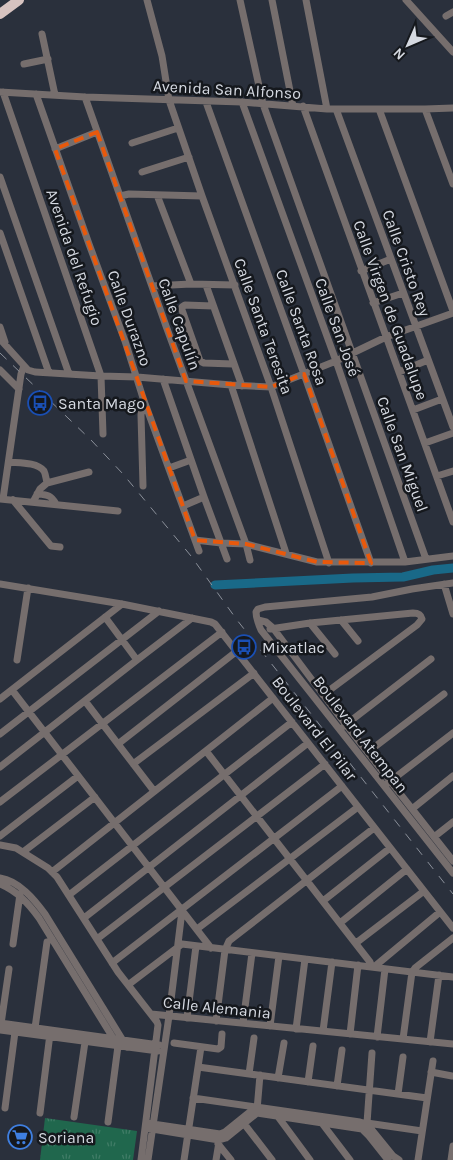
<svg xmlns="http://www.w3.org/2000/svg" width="453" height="1160" viewBox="0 0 453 1160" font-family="Karla,sans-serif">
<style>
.grass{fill:url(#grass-tufts)}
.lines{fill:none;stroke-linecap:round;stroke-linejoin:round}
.river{stroke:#196988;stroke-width:9}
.minor{stroke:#766e6d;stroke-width:7}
.highway{stroke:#d7c3c0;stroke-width:10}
.rail{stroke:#8b909a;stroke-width:1;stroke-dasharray:9 9;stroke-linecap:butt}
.marked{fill:none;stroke:#e8590c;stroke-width:4;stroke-dasharray:10 6;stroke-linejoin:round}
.labels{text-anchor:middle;stroke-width:5;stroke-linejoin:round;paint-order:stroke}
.street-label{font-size:16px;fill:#d5d9e1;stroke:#15181d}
.poi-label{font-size:16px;fill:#d5d9e1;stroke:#15181d;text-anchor:start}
</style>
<defs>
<pattern id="grass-tufts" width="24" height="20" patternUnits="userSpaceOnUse" patternTransform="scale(1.25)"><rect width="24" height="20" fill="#20674d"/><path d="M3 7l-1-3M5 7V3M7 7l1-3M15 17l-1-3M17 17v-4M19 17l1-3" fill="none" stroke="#407c66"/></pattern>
</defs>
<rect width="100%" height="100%" fill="#2a303c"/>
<path class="grass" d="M45 1118 137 1131 133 1160H40Z"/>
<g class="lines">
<path class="river" d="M215 585 353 578 403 577 433 570 453 568"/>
<path class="minor" d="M147 0 162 56 169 100 202 196 271 387 329 563
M240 0 263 104 426 559
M272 0 293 106
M306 0 327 109
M406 0 453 52
M446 16 453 12
M42 34 55 95
M24 64 48 59
M0 92 85 97 242 102 327 109H425L453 108
M3 92 101 376 103 434
M36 94 89 244 125 341 143 398 199 551
M85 97 166 326 246 544 250 560
M206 102 304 374 371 563
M242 102 336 361 405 562
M303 106 453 522
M336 109 453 427
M379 109 453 311
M425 109 453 184
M132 143 178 128
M55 149 97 132
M142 172 189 157
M0 177 69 374
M157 195 191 284
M120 196 129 194 202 196
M0 233 49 373
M361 271 391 259
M206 285 242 386
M152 286 191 284 235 285
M373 303 403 293
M213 306 185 305 182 307V310L200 361 204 363 233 364
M0 327 5 342
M0 339 28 370 35 372 101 376 137 377 231 385 271 387 336 361 386 337 453 313
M0 370 19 389
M399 372 428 360
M163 379 204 497 227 559
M231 385 286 553
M413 410 442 399
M425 443 453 433
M9 462C19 463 37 462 44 471 46 475 46 479 47 483
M169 468 191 460
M437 476 453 471
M143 486 141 415 143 399
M37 494C48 495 51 495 56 504
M0 499 118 511
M3 499 21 374 24 366
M13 500 51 546 60 547
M33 502 40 489 47 483 89 472
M183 506 204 497
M195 540 221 543 246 544 317 562H405L453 556
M453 583 412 589 372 597 265 607 258 609 256 612C256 617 259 626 261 630L453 873
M0 584 122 604 211 622 215 624 453 928
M444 584 453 614
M105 617 137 660
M258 620 266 622 273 628 346 725 453 861
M341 620 358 641
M310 623 335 654
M270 629 310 623 413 613C418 613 421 614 422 619L417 625 323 695
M17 660 28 588
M12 690 211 948
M0 699 122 604
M85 701 154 791
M344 726 431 659
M0 734 159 611
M118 744 237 651
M206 751 370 962 372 967
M368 752 444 694
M133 764 254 673
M0 767 137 660 192 618
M388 783 453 733
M0 802 222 632
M412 809 453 776
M0 836 78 776
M434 837 453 822
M0 845 16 848 48 868 57 877 118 972 157 1022 158 1025 141 1160
M23 852 95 797
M52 872 273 698
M0 878C19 881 34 899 45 914L127 1047
M0 884C17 891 28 903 39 918L118 1046 108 1122
M69 895 292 722
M323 901 390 848
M84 918 308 743
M340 923 407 869
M197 929 358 807
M97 939 325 764
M356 943 424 891
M13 944 20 894
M112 963 342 786
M374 967 440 912
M128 985 182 944 453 977
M151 1014 453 1044
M187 1018 196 946
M216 1021 225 950 229 941 374 828
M0 1023 159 1045
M243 1023 252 953
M1 1024 9 969
M270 1026 279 956
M35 1028 47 942
M296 1029 305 959
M0 1030 158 1051
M323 1031 332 962
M350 1034 358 965
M377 1037 385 969
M403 1039 412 972 415 968 453 938
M430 1042 439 975
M174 1043 218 1049 221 1047 222 1034
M198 1067 427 1098
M431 1072 452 1076
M249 1074 254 1038
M278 1078 284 1043
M308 1082 313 1046
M337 1086 342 1050
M398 1094 403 1057
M193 1098 256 1107
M5 1108 15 1032
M257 1110 260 1075
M40 1113 50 1034
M276 1114 310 1160
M74 1117 85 1042
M242 1121 272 1160
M321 1122 350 1160
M146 1123 220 1134 225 1132 256 1107 360 1122 367 1124 393 1156 399 1160
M367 1123 422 1131
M146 1128 219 1140 226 1138 257 1113 362 1129 369 1136 388 1160
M365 1128 367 1123 372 1053
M218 1144 231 1160
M148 1160 169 1016 182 911
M184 1160 201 1047
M216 1160 220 1136
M418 1160 433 1061
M451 1160 453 1146"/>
<path class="highway" d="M0 14 19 0"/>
<path class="rail" d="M0 353 91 440 123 474 191 556 237 620 453 894"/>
</g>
<path class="marked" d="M97 132 186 381 271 387 304 374 371 563 317 562 246 544 195 540 55 149Z"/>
<defs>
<g id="bus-ring" transform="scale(1.25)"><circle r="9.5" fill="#15181d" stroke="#1a4fb4" stroke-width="1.5"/><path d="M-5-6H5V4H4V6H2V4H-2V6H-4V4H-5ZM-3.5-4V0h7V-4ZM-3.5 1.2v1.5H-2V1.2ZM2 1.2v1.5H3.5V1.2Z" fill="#1a4fb4"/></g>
<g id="supermarket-ring" transform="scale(1.25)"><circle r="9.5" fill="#15181d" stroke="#3f7fe0" stroke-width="1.5"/><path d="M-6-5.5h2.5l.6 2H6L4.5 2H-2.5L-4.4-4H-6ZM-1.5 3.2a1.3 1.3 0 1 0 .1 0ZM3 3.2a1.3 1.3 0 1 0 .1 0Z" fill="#3f7fe0"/></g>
</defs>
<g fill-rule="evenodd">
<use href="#bus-ring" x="40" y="403"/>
<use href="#bus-ring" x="244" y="647"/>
<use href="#supermarket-ring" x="20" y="1137"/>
</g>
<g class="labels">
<g class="street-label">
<text transform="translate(227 89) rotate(3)" y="6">Avenida San Alfonso</text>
<text transform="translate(75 257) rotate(71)" y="6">Avenida del Refugio</text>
<text transform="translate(407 263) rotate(70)" y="6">Calle Cristo Rey</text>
<text transform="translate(391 310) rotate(70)" y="6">Calle Virgen de Guadalupe</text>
<text transform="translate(130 318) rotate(70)" y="6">Calle Durazno</text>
<text transform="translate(180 324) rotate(70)" y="6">Calle Capulín</text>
<text transform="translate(264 326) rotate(70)" y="6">Calle Santa Teresita</text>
<text transform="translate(302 327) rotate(70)" y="6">Calle Santa Rosa</text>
<text transform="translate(338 327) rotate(70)" y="6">Calle San José</text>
<text transform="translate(403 454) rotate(70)" y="6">Calle San Miguel</text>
<text transform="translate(315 728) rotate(52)" y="6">Boulevard El Pilar</text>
<text transform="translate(361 734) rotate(52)" y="6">Boulevard Atempan</text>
<text transform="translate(217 1007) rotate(6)" y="6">Calle Alemania</text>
</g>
<g class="poi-label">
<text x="58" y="409">Santa Mago</text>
<text x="262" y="653">Mixatlac</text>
<text x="38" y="1143">Soriana</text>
</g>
</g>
<g transform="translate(408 45) rotate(225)" stroke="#15181d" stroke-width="4" paint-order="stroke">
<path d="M0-4L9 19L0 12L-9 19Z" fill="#d5d9e1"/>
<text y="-8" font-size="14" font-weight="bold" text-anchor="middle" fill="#d5d9e1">N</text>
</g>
</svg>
